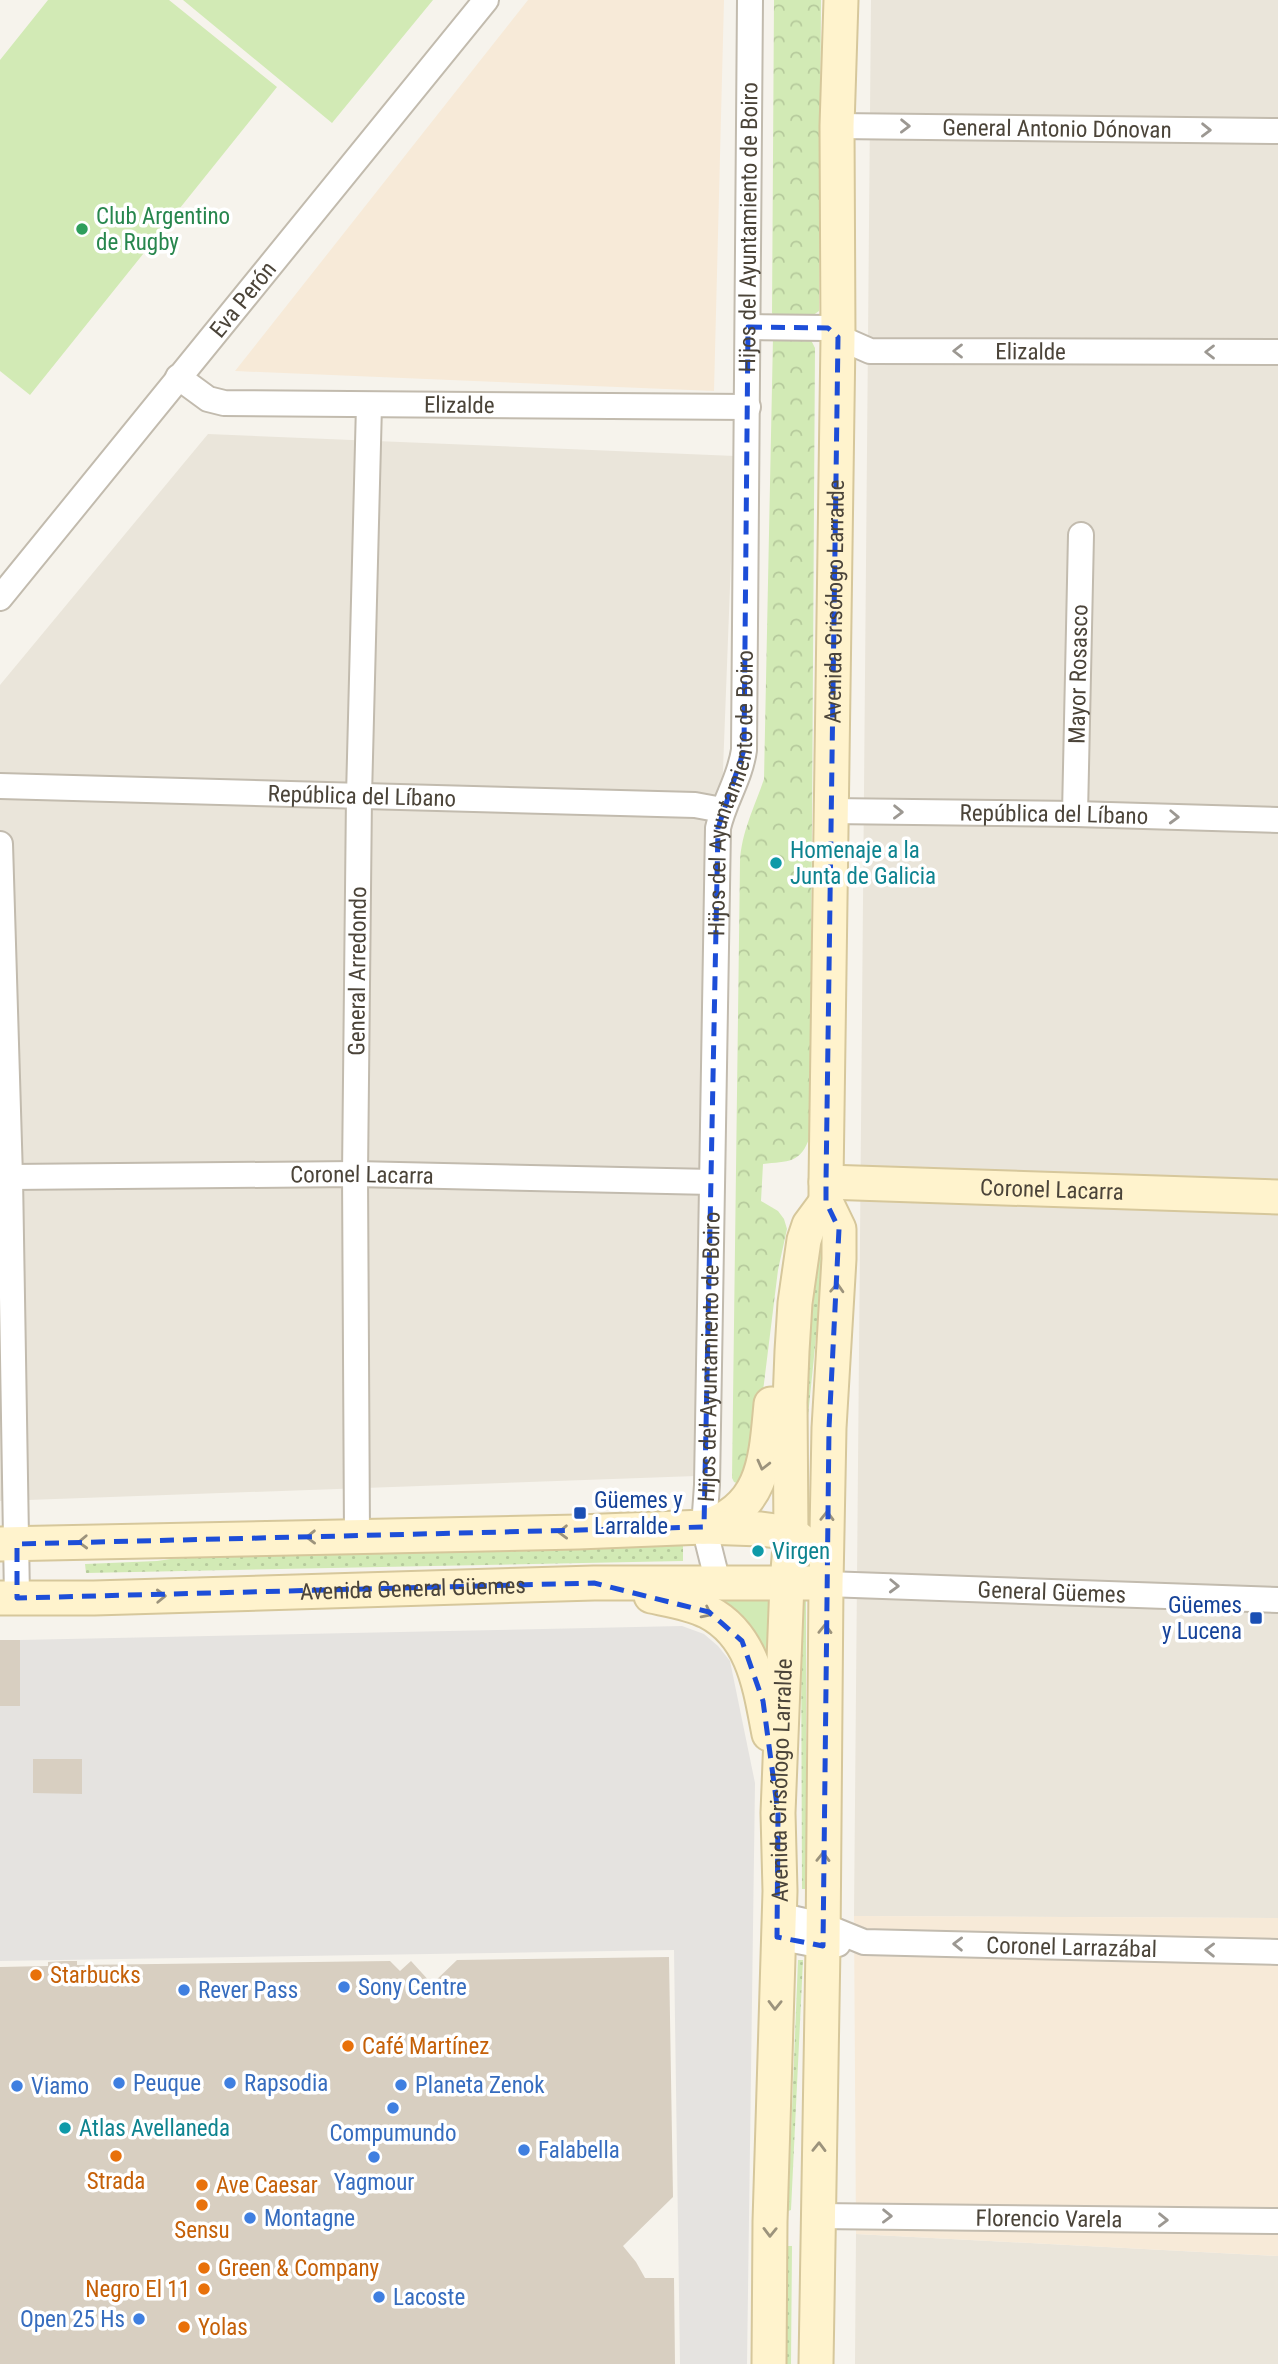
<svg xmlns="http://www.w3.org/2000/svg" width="1278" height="2364" viewBox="0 0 1278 2364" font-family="'Roboto Condensed',sans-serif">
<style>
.residential{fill:#eae5da}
.commercial{fill:#f7ead8}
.grass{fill:url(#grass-dots)}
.park{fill:url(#park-crowns)}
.garden{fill:#d2eab5}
.parking{fill:#e5e3e0}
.building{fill:#d8cfc1}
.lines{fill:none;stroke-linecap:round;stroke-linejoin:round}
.street-casing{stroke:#c2bbae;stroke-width:28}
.secondary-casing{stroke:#d6c79b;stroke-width:37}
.street{stroke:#fff;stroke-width:24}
.secondary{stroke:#fff3cd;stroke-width:33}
.oneway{stroke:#9c9892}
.oneway2{stroke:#9c937c}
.marked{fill:none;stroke:#1d4ed8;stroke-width:5;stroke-dasharray:14 9;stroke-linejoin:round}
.leisure-dot{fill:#2e9e5b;stroke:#fff;stroke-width:2.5}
.culture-dot{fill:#0f9aa8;stroke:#fff;stroke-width:2.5}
.transit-dot{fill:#1a4fb4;stroke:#fff;stroke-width:2.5}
.food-dot{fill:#e8710a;stroke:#fff;stroke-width:2.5}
.shop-dot{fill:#3f7fe0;stroke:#fff;stroke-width:2.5}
.labels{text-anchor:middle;stroke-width:7;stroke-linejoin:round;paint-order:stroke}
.street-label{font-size:23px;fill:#4b4439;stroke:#fff}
.leisure-label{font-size:23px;fill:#27864d;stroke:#fff;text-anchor:start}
.culture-label{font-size:23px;fill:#0d838f;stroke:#fff;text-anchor:start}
.transit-label{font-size:23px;fill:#164399;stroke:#fff;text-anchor:start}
.food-label{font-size:23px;fill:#c56008;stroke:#fff;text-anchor:start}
.shop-label{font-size:23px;fill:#366cbe;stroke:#fff;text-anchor:start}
</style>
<defs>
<pattern id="grass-dots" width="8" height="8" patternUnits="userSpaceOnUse" patternTransform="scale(1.75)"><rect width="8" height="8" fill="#d2eab5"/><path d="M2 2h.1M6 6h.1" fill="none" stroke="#b6ca9c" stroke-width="1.8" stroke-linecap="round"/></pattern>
<pattern id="park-crowns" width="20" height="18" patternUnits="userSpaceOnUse" patternTransform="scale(1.75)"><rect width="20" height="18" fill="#d2eab5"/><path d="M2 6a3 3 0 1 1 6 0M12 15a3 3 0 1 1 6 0" fill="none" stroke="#b6ca9c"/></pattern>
</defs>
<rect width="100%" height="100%" fill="#f6f3ec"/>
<path class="residential" d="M871 0H1278V1918L854 1916Z
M208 434 735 456 696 1476 0 1501V685Z
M856 2234 1278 2256V2364H855Z"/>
<path class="commercial" d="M528 0H724L714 391 235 371Z
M854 1916 1278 1918V2256L856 2234Z"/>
<path class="grass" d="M821 1226 827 1229 808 1416V1508L804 1512 802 1416Z
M683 1545V1561L86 1573 85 1564 157 1561 218 1552Z
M801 1600H806V1889H802Z
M798 1960H803L791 2210 788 2211Z
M788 2246H792L791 2364H785Z"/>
<path class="park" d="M774 0H821L819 311 812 316H774L772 313Z
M773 337 810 338 815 348 810 1136C801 1164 788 1161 763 1164L761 1201 778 1211 784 1219 787 1229 778 1270 754 1464 739 1484 734 1482 732 1478 740 862C741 833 755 806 764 779Z"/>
<path class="garden" d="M48 0H169L277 87 30 395 0 371V60Z
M183 0H433L332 123Z
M778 1595 772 1726 698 1598Z"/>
<path class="parking" d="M682 1626 704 1634 718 1646 730 1661 755 1783 747 2364H680L674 1950 0 1961V1706L20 1705V1640Z"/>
<path class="building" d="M0 1640H20V1706H0Z
M33 1759H82V1794L33 1793Z
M669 1957 673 2197 623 2246 636 2262 645 2278H674L675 2364H0V1967L48 1966V1962L63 1961H77V1965L390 1961 400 1971 411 1961 432 1984 457 1960Z"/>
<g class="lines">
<g class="street-casing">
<g id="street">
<path id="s1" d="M837 126 1278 131"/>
<path id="s2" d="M748 327 828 328 838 337 870 351 1278 352"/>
<path id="s3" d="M178 377 208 399 224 403 748 407"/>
<path id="s4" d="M0 598 486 0"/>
<path id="s5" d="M0 786 695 805 722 810"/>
<path id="s6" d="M830 811 1075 814 1278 820"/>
<path id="s7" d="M1075 814 1081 535"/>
<path d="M0 844 10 1177 17 1598"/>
<path id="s8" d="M10 1177 355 1174 712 1182"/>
<path id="s9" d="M357 1536 355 1174 359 796 369 405"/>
<path id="s10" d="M718 1583 704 1527 707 1485 718 828C724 801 740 779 744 750L750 0"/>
<path id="s11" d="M826 1584 1278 1600"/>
<path id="s12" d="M778 1915 822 1925 864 1942 1278 1952"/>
<path d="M777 1937 823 1946 838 1944"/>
<path id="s13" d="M818 2216 1278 2221"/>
</g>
</g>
<g class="secondary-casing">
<g id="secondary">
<path id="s14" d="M826 1182 1278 1197"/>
<path d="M704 1527C765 1509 766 1457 771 1404"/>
<path d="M0 1544 578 1532 704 1527 761 1529 791 1533 809 1547"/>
<path d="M651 1596C670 1600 691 1603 708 1612 754 1636 760 1688 769 1734"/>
<path id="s15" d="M0 1598H94L594 1583H809"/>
<path id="s16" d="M769 2364 770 2222 780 1891 778 1813 787 1583 791 1533 790 1402 792 1351 795 1303 804 1240 809 1225 826 1202"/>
<path id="s17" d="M816 2364 823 1946 826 1584 829 1428 839 1259V1229L826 1202V1182L838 337 837 126 841 0"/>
</g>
</g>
<use href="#street" class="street"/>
<use href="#secondary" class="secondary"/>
</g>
<defs><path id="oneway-chevron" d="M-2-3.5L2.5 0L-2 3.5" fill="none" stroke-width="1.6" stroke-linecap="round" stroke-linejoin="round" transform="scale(1.75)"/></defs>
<g class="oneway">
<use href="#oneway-chevron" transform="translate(905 126) rotate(1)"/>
<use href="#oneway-chevron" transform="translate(1206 130) rotate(1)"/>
<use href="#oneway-chevron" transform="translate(958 351) rotate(-180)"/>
<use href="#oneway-chevron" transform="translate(1210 352) rotate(-180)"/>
<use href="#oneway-chevron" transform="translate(898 812) rotate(1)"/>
<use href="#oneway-chevron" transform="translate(1174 817) rotate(2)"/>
<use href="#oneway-chevron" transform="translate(894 1586) rotate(2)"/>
<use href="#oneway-chevron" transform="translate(958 1944) rotate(-179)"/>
<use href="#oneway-chevron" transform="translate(1210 1950) rotate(-179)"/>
<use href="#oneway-chevron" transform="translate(887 2216) rotate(1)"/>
<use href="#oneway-chevron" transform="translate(1163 2220) rotate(1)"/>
</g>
<g class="oneway2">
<use href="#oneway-chevron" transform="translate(837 1288) rotate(-87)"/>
<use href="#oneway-chevron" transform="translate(763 1465) rotate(104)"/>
<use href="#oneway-chevron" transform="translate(827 1516) rotate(-89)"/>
<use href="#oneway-chevron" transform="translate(563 1532) rotate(179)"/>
<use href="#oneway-chevron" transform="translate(311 1537) rotate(179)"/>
<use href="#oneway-chevron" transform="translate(83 1542) rotate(178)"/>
<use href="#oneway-chevron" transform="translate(161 1596) rotate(-2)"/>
<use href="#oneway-chevron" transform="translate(707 1613) rotate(27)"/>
<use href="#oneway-chevron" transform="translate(825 1629) rotate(-89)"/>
<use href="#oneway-chevron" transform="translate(823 1857) rotate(-89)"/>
<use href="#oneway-chevron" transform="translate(775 2005) rotate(91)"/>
<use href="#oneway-chevron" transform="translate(819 2147) rotate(-89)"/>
<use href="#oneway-chevron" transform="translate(770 2232) rotate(91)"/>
</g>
<path class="marked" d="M748 327 828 328 838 337 826 1182V1202L839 1229 829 1428 823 1946 777 1937 778 1813 763 1701 742 1641 709 1612 594 1583 17 1598V1544L704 1527 718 828 744 750Z"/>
<circle class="leisure-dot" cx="82" cy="229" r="7"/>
<g class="culture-dot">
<circle cx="776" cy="863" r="7"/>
<circle cx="758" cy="1551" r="7"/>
<circle cx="65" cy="2128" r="7"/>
</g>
<g class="transit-dot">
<rect x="573" y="1506" width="14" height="14" rx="3.5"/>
<rect x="1249" y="1611" width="14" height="14" rx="3.5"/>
</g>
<g class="food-dot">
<circle cx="36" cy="1975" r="7"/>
<circle cx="348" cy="2046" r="7"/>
<circle cx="116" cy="2156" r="7"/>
<circle cx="202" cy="2185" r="7"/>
<circle cx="202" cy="2205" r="7"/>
<circle cx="204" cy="2268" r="7"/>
<circle cx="204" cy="2289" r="7"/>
<circle cx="184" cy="2327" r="7"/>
</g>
<g class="shop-dot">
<circle cx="344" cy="1987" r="7"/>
<circle cx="184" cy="1990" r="7"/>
<circle cx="119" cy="2083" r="7"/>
<circle cx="230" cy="2083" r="7"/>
<circle cx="401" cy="2085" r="7"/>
<circle cx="17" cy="2086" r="7"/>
<circle cx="393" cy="2108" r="7"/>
<circle cx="524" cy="2150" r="7"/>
<circle cx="374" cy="2157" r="7"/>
<circle cx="250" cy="2218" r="7"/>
<circle cx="379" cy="2297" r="7"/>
<circle cx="139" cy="2319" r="7"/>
</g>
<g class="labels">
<g class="street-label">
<text dy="8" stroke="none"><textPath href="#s1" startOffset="220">General Antonio Dónovan</textPath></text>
<text dy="8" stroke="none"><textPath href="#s10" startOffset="1362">Hijos del Ayuntamiento de Boiro</textPath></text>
<text dy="8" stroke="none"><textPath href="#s4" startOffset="385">Eva Perón</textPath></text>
<text dy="8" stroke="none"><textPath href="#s2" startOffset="289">Elizalde</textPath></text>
<text dy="8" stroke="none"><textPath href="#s3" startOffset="289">Elizalde</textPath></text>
<text dy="8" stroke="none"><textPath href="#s17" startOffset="1766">Avenida Crisólogo Larralde</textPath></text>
<text dy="8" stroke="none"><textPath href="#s7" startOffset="140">Mayor Rosasco</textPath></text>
<text dy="8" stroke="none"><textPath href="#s10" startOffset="794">Hijos del Ayuntamiento de Boiro</textPath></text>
<text dy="8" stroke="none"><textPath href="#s5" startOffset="362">República del Líbano</textPath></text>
<text dy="8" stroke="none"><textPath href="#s6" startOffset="224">República del Líbano</textPath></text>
<text dy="8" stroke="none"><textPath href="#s9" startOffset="565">General Arredondo</textPath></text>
<text dy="8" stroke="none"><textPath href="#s8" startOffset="352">Coronel Lacarra</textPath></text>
<text dy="8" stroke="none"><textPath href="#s14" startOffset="226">Coronel Lacarra</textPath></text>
<text dy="8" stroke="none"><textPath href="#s10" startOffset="228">Hijos del Ayuntamiento de Boiro</textPath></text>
<text dy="8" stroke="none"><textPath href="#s15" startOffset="413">Avenida General Güemes</textPath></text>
<text dy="8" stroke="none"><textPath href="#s11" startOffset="226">General Güemes</textPath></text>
<text dy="8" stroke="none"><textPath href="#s16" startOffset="584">Avenida Crisólogo Larralde</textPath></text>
<text dy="8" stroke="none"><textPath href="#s12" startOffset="298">Coronel Larrazábal</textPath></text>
<text dy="8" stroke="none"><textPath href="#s13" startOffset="231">Florencio Varela</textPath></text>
</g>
<g class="leisure-label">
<text x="96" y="224">Club Argentino<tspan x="96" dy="26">de Rugby</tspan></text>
</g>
<g class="culture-label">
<text x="790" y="858">Homenaje a la<tspan x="790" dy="26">Junta de Galicia</tspan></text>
<text x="772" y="1559">Virgen</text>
<text x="79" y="2136">Atlas Avellaneda</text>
</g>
<g class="transit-label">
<text x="594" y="1508">Güemes y<tspan x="594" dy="26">Larralde</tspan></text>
<text x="1242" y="1613" text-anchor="end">Güemes<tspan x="1242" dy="26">y Lucena</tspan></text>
</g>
<g class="food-label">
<text x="50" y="1983">Starbucks</text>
<text x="362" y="2054">Café Martínez</text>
<text x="116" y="2189" text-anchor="middle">Strada</text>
<text x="216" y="2193">Ave Caesar</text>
<text x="202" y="2238" text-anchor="middle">Sensu</text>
<text x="218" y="2276">Green &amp; Company</text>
<text x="190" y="2297" text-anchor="end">Negro El 11</text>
<text x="198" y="2335">Yolas</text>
</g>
<g class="shop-label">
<text x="358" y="1995">Sony Centre</text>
<text x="198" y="1998">Rever Pass</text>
<text x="133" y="2091">Peuque</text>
<text x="244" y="2091">Rapsodia</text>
<text x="415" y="2093">Planeta Zenok</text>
<text x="31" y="2094">Viamo</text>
<text x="393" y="2141" text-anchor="middle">Compumundo</text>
<text x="538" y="2158">Falabella</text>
<text x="374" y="2190" text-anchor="middle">Yagmour</text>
<text x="264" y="2226">Montagne</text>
<text x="393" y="2305">Lacoste</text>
<text x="125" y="2327" text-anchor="end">Open 25 Hs</text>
</g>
</g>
</svg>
